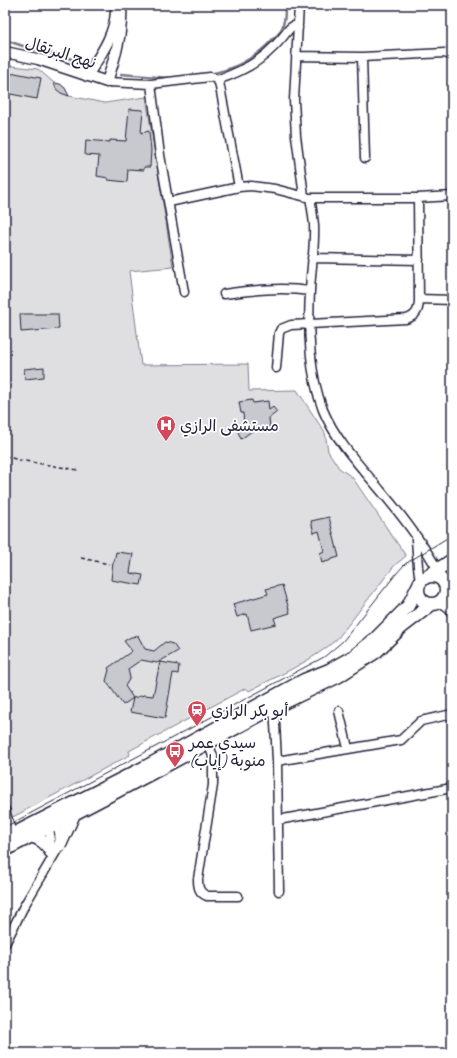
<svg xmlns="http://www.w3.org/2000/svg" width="457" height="1058" viewBox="0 0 457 1058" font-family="Caveat,'Playpen Sans Arabic',sans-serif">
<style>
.green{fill:#dfdfe2;stroke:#80808e}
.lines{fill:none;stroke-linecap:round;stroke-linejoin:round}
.stream{stroke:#7a7a88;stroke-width:2.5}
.building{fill:#c8c8cf;stroke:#22223b}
.minor-casing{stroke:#22223b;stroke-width:11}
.tertiary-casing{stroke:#22223b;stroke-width:13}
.secondary-casing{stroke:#22223b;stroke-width:15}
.path{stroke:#22223b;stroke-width:1.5;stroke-dasharray:4 3;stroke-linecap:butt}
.minor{stroke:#fff;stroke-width:8}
.tertiary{stroke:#fff;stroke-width:10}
.secondary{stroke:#fff;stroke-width:12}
.tram{stroke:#22223b;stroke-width:1}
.labels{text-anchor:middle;stroke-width:3.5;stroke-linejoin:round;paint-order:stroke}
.street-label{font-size:16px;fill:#22223b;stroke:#fff}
.poi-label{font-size:16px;fill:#22223b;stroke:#fff;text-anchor:start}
</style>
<rect width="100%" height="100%" fill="#fff"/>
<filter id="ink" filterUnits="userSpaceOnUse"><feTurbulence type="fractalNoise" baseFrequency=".025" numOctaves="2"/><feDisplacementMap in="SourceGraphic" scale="8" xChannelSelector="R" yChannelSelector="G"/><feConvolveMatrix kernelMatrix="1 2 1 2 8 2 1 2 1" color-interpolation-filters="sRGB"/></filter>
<g filter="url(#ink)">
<path class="green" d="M5 65 38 69 69 96 105 103 146 97 173 267 129 271 141 365 248 364 249 391 297 390 325 433 328 451 339 468 352 477 406 556 394 566 338 638C313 661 279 675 249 691L246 688 129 751 130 755 9 819 5 799Z"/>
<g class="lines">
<path class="stream" d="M5 40 23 46 79 61
M121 74 170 78
M209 74C233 70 254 59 271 41 274 38 278 35 280 32 285 24 285 15 285 5"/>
</g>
<path class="building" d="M5 73 14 74 15 73 41 78 37 99 5 93Z
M54 83 60 84 65 88 69 96 61 93 56 89Z
M129 109 143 110 141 133 149 131 151 150 150 167H144V170L128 169 127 182 108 180V178L97 176 99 156 85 155 86 140 110 142V140L126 141Z
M20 314H58L59 329 21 332Z
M44 367V377L25 379 24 369Z
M252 400 253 403 268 401 269 410 273 407 277 412 269 418 270 427 256 428 241 439 237 429 244 424 243 413H241L239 402Z
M329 517 339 557 332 559V560L322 563 320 553 324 551 319 531 314 533 311 521Z
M116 552 133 554 130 573 143 575 141 585 111 580 113 562H114Z
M282 585 290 613 274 618 276 624 251 630 247 614 237 617 233 604 268 594 266 589Z
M138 636 145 649 154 651 165 642 173 644 178 651 157 663 141 660 128 669 130 678 125 686 133 698 123 705 106 681 109 670 108 668 132 651 124 641 131 637Z
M160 662 179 665 178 674 173 673 165 718 130 712 133 698 144 695 153 696Z"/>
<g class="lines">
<g class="minor-casing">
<path id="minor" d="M299 5 294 100 296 136 304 196
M296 56 362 57 445 53 452 56
M362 57 365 158
M217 80C250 69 269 56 290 28L293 26 298 28
M107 82 151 84 210 77 214 78 219 82 239 187
M151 84 160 155 184 292
M310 198C312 207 313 216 314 225 315 247 311 269 310 291 308 331 309 373 323 410 336 441 360 466 381 491 404 518 427 548 443 580
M169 202 239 187 251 186 275 189 310 198H418L452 196
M312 258 419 260
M224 294C253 290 281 287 310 291
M419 299 452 300
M276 368 279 333 281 329 291 325 406 319C417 316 419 309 419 299L418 198
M416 539 418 567 420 582
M446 596 452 614
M437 604H443L450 609
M274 704 277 761 279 891
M339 711 348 748
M208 743 213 756V785L198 879C198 887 199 893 207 896H238
M277 761 401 740 421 721 452 714
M5 810 12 834
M278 820 452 788
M47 823 50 834 51 851
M5 944 24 906 60 845 59 832 55 820"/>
</g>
<g class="tertiary-casing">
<path id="tertiary" d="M5 52 38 59 107 82C115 57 123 32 121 5
M87 76C100 55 115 36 116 11"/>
</g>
<g class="secondary-casing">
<path id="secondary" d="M418 590a14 14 0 1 1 28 0a14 14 0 1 1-28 0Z
M428 576 452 560
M31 836C41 839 46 843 51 852
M5 838 145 767 304 680 329 670 354 656 375 639 408 606 420 582
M60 845 74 814
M5 850 152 773 275 707 339 676 376 652 402 627 432 604"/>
</g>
<path class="path" d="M5 456 19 460 78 470
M81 558 109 564"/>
<use href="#minor" class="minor"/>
<use href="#tertiary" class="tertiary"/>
<use href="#secondary" class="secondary"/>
<path class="tram" d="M5 827 324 657 343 641 396 574 405 564 452 535"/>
</g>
</g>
<defs>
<g id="hospital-pin" transform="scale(1)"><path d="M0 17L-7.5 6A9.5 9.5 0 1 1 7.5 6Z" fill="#d1495b" stroke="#fff"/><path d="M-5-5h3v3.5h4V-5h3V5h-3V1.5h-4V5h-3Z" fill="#fff"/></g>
<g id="station-pin" transform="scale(1)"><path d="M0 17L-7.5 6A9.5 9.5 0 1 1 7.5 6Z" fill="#d1495b" stroke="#fff"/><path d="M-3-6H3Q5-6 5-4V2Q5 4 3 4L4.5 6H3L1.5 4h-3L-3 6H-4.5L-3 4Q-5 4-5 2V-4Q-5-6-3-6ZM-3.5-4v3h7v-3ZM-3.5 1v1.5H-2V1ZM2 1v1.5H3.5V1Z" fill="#fff"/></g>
<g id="bus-pin" transform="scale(1)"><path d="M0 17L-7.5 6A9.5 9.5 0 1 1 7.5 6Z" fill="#d1495b" stroke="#fff"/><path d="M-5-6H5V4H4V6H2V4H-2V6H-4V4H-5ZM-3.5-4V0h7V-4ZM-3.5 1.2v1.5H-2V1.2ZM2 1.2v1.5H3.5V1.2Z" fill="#fff"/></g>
</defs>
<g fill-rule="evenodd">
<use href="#hospital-pin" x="166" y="425"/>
<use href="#station-pin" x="197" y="710"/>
<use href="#bus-pin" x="175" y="751"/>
</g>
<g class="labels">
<g class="street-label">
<text transform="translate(61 52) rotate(17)" y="6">نهج البرتقال</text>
</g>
<g class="poi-label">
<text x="180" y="431">مستشفى الرازي</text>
<text x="211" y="716">أبو بكر الرازي</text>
<text x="189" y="748">سيدي عمر<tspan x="189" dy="18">منوبة (إياب)</tspan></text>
</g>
</g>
<rect width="457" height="1058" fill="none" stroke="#fff" stroke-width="20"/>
<rect x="10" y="10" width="437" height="1038" fill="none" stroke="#22223b" stroke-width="1.5" filter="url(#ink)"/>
</svg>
